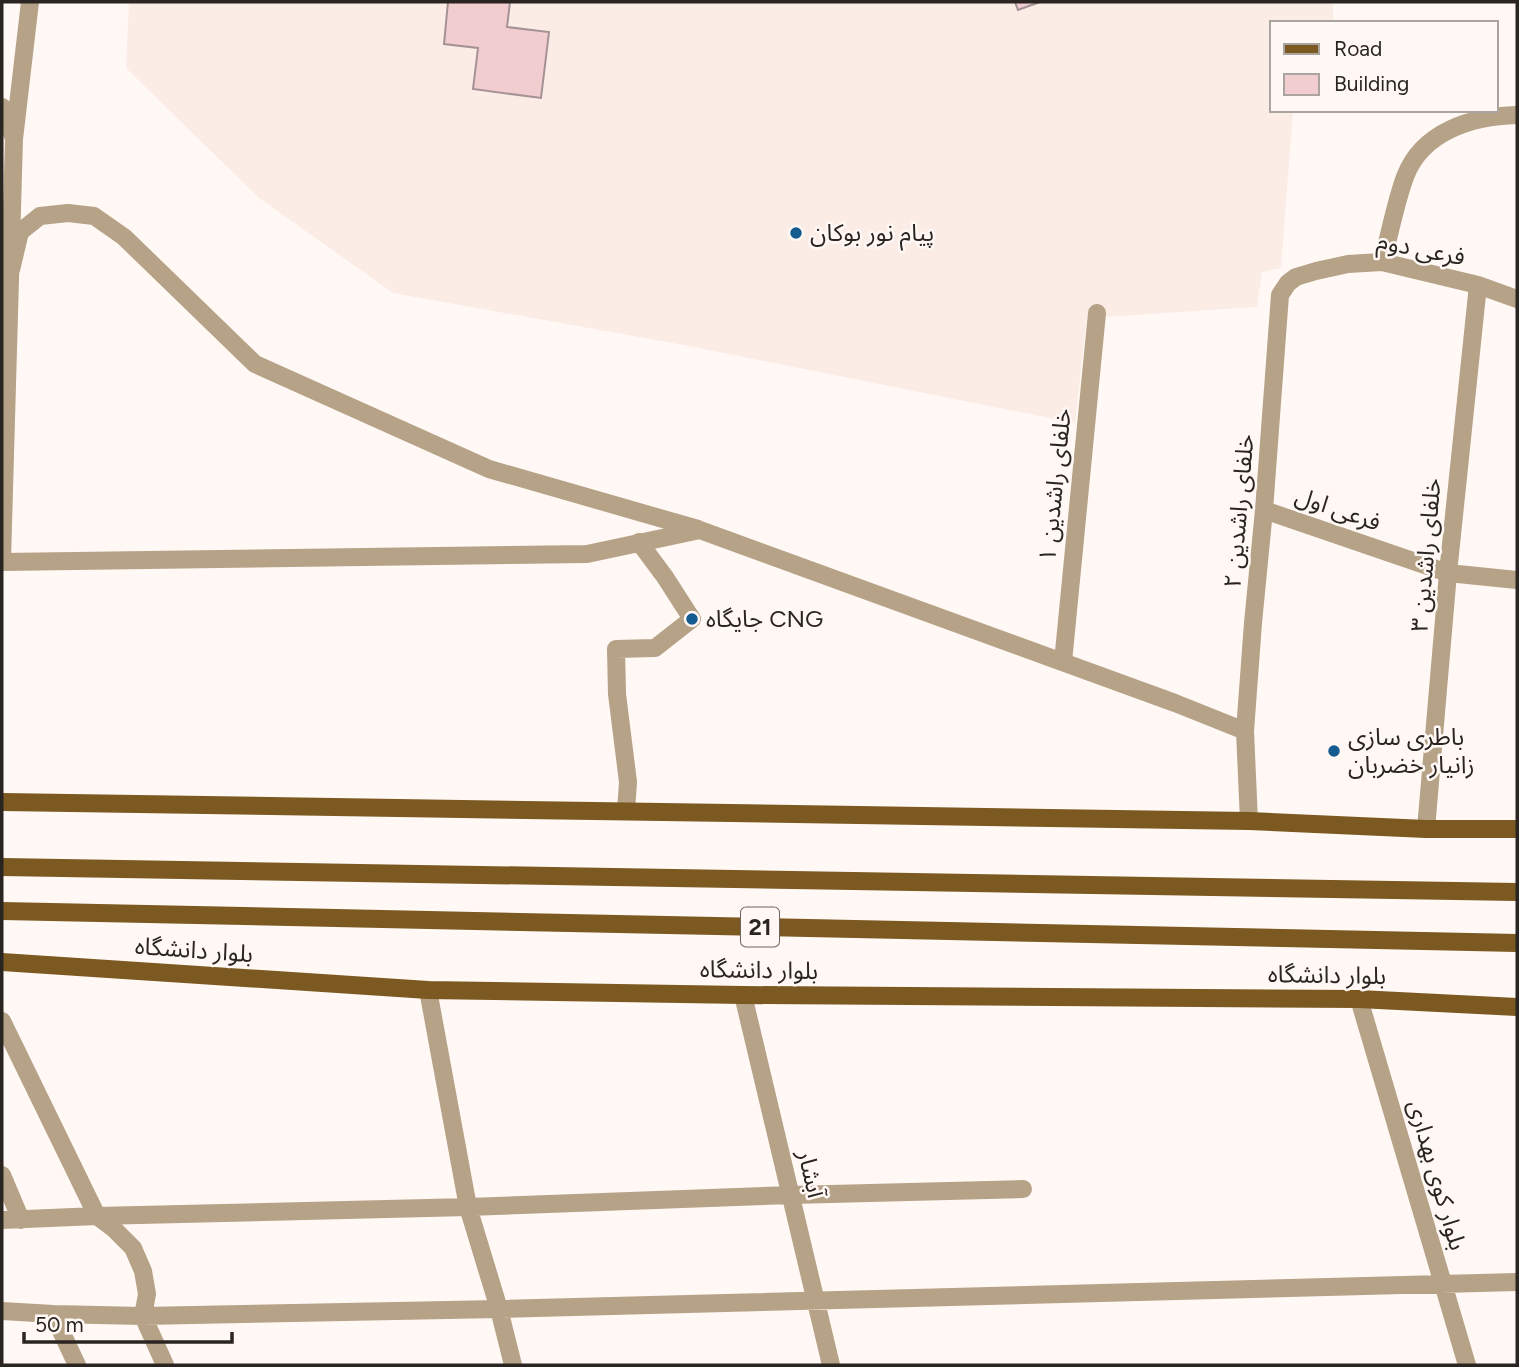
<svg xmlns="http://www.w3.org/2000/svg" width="1519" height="1367" viewBox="0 0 1519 1367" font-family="Figtree,'Noto Sans Arabic',sans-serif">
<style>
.built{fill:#fcece6}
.building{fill:#f1cdd0;stroke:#a49294;stroke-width:2}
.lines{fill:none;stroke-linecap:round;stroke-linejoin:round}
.minor{stroke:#b6a286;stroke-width:18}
.major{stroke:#7b5920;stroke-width:18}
.poi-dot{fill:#145b8f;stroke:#fff8f5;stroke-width:2.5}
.labels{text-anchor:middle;stroke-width:5;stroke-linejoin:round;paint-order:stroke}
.shield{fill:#fff8f5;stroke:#6b6461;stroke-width:2}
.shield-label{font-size:23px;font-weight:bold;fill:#2b2522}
.poi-label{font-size:24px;fill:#2b2522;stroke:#fff8f5;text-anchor:start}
.street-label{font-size:24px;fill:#2b2522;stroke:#fff8f5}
</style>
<rect width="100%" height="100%" fill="#fff8f5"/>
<path class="built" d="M129 2H1333V23H1272V110H1293L1281 268 1262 272 1257 307 1103 317 1087 315 1075 423 689 346 393 293 259 198 126 68Z"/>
<path class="building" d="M448 2H510L507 27 549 32 541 98 473 89 478 48 444 44Z
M1015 2H1040L1018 10Z"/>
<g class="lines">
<path class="minor" d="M2 107 13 136
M1382 262C1390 234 1395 204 1405 177 1422 131 1473 116 1517 115
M11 270 20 232 40 216 68 213 94 216 124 237 255 364 489 469 698 529
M1264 510 1448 573 1517 580
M2 560 14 139 30 2
M2 562 587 554 700 530 1175 703 1245 731 1249 821
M1063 662 1097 313
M1245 731 1253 623 1264 510 1280 295 1288 283 1296 277 1316 271 1348 264 1382 262 1478 285 1517 299
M626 811 628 782 617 694 616 649 655 648 692 619 665 577 639 542
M1426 829 1448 573 1478 285
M428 990 468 1207 499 1309 513 1365
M743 995 831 1365
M1359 999 1467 1365
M2 1021 97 1216 113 1228 133 1248 143 1271 147 1294 143 1316 165 1365
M2 1175 21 1220
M2 1220 97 1216 468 1207 791 1195 1023 1189
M2 1311 53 1314 143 1316 499 1309 1517 1282
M53 1314 77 1365"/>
<path class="major" d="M2 802 1249 821 1426 829H1517
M2 867 1517 892
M2 911 1517 943
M2 962 428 990 743 995 1359 999 1517 1007"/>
</g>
<g class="poi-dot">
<circle cx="796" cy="233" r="7"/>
<circle cx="692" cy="619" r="7"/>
<circle cx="1334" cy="751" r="7"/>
</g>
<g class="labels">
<rect class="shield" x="741" y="907.5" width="38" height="39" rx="5"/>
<g class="shield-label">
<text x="760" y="935">21</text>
</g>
<g class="poi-label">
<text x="810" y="241">پیام نور بوکان</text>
<text x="706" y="627">جایگاه CNG</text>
<text x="1348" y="745">باطری سازی<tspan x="1348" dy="28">زانیار خضربان</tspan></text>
</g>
<g class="street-label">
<text transform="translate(1421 249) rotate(11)" y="8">فرعی دوم</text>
<text transform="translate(1055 485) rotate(-84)" y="8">خلفای راشدین ۱</text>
<text transform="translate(1338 509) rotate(19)" y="8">فرعی اول</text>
<text transform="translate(1239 511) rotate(-85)" y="8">خلفای راشدین ۲</text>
<text transform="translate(1426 555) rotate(-85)" y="8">خلفای راشدین ۳</text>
<text transform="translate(194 950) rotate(4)" y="8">بلوار دانشگاه</text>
<text transform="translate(759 970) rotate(1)" y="8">بلوار دانشگاه</text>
<text transform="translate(1327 975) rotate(1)" y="8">بلوار دانشگاه</text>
<text transform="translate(811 1174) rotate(77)" y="8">آبشار</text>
<text transform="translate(1437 1175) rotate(74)" y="8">بلوار کوی بهداری</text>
</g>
</g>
<rect width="1519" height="1367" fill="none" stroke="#2b2522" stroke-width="7"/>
<rect x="1270" y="21" width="228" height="91" fill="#fff8f5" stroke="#aaa4a1" stroke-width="2"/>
<rect x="1284" y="44" width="35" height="10" fill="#7b5920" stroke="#aaa4a1" stroke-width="2"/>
<text x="1334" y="56" font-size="21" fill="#2b2522">Road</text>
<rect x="1284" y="74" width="35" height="21" fill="#f1cdd0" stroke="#aaa4a1" stroke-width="2"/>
<text x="1334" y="91" font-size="21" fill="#2b2522">Building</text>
<path d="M24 1332v10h208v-10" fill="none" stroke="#2b2522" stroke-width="3.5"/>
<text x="35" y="1332" font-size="21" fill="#2b2522" stroke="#fff8f5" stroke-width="5" paint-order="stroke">50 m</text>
</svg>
